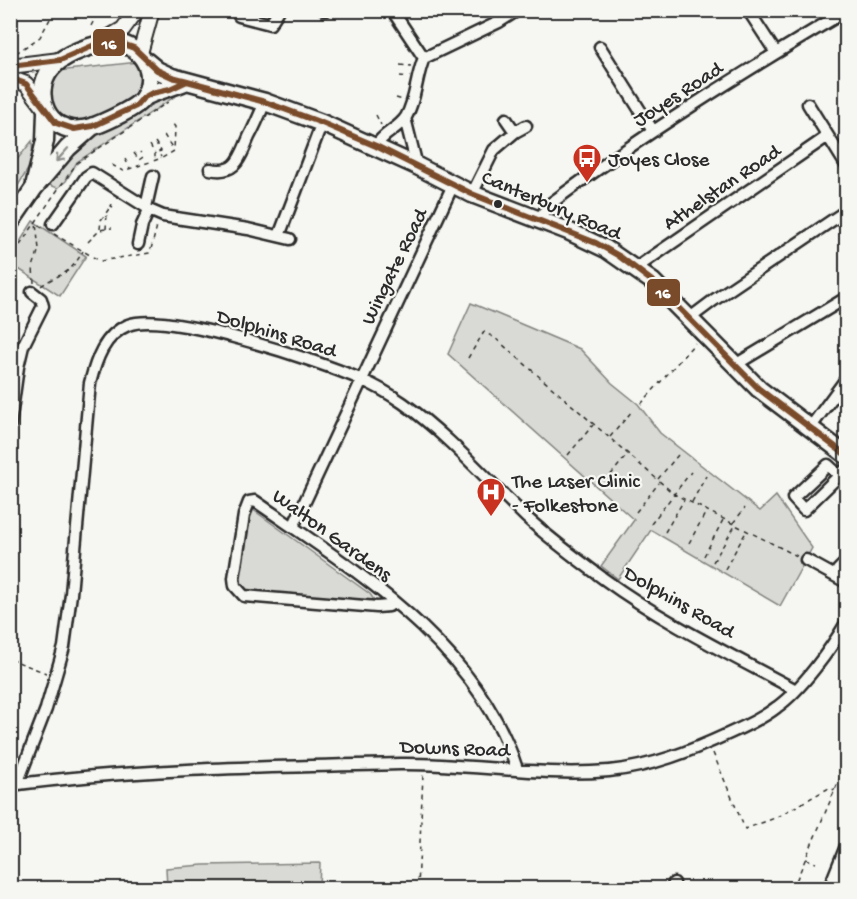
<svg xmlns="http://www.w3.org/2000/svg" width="857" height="899" viewBox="0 0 857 899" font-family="'Gochi Hand',sans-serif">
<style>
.green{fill:#d9d9d5;stroke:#828280;stroke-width:1.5}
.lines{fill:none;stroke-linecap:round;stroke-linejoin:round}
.minor-casing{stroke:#2b2b2b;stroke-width:15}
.major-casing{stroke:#2b2b2b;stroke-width:18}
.highway-casing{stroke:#2b2b2b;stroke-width:21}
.path{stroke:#2b2b2b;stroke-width:1.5;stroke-dasharray:4.5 4.5;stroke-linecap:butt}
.minor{stroke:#f6f6f2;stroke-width:10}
.major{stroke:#f6f6f2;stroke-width:14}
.highway{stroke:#f6f6f2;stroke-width:16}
.bus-1-casing{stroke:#f6f6f2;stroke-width:10}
.bus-1{stroke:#7a4b2a;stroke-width:6}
.oneway{stroke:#90908e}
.bus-dot{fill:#2b2b2b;stroke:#f6f6f2;stroke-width:2}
.labels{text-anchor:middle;stroke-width:4.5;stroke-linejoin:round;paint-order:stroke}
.street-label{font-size:21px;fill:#2b2b2b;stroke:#f6f6f2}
.poi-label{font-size:21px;fill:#2b2b2b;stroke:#f6f6f2;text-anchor:start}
.line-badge{stroke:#f6f6f2;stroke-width:2}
.badge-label{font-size:16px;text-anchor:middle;font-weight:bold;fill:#fff}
</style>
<rect width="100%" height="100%" fill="#f6f6f2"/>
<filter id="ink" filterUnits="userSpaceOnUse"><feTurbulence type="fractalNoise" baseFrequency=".0167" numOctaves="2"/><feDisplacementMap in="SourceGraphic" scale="12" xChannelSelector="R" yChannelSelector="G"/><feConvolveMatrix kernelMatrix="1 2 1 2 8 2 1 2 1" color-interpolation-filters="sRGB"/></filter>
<g filter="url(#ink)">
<path class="green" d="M138 62C144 77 140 91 129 102L80 123 64 122 49 106V84L58 71Z
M169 94 177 95 77 162 66 181 58 188 49 185 48 182C57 172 66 160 76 150 102 126 137 108 169 94Z
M32 141 33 161 11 197V167Z
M33 221 86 256 60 296 11 264V256Z
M471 303 580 349 612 383 638 404 660 433 760 511 776 496 812 548 780 606 651 530 618 579 601 566 634 520 448 354Z
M252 509 370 594 375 601 249 591 241 584 239 575 250 510Z
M320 863 319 888H167L166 868 203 865Z"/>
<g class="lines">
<g class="minor-casing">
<path id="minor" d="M324 10H326
M392 10 424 58
M748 10 776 53
M239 16 270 24 279 10
M600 47 653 131
M808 104 846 165
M405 118 417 166
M506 119 515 132 526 126
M376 146C383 133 397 130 406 117 416 100 416 76 424 58L499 22 518 10
M210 169C237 175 240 157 249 137 255 126 260 114 265 102
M472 194 494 150 515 132
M149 210 163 216 248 229 290 239
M538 220 550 204C645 133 745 71 846 11
M53 224 86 177 92 173 146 207
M279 236 322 123
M138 244 142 225 149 210 146 207 153 176
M636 268 828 136
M690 318 714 300 846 211
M735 365 846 298
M10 425 18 367 23 346 43 306 41 299 32 292
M810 428 846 379
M840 476 828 465 793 498 804 510 846 469
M293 527 453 185
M806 560 846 582
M838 570 846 562
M393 601 389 606 377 607 244 596 235 586 234 578 244 515 249 502 255 501C357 572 477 644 517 769
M17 784 46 709 64 647 71 594 90 383C96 360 104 335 128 325 167 310 319 361 360 379 374 385 390 394 403 403 448 435 486 479 526 517 550 539 577 559 604 579 663 622 731 655 796 690
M11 785C140 768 271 767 400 764 470 763 540 777 609 771 651 767 691 751 730 733 746 726 763 718 777 707 801 690 831 649 846 623
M834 876 846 883
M673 888 674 883
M829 888 846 846"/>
</g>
<g class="major-casing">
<path id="major" d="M99 43 123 29 137 10
M140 53 152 10
M10 66 60 60
M10 78 26 84 43 106"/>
</g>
<g class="highway-casing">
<path id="highway" d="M108 42C138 41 160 70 143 98 136 109 94 128 82 129 48 134 31 94 51 69 63 54 90 46 108 42Z
M146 61 157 70 172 77 265 102 322 123 417 166 472 194 568 231 606 249 652 281 759 389 846 455
M143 98C157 90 172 88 187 81
M35 182 45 141 46 112
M10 223 34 188 68 148 93 126"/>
</g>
<path class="path" d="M10 11 11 10
M10 14 17 18
M91 26 99 10
M16 53 40 37 55 10
M400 65 411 66
M400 76 408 77
M396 98 403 100
M376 115 381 125
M164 135 173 149
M155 142 161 151 158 152 161 157
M150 145 155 154V160
M134 153 139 160 143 157 140 152
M125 159 130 168
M112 165 123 171 162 158 174 151 175 127 173 124
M10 168 17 159
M113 207 111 206 114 200
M100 229 101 220 111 206
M106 229 107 213
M54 234 100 261 150 253 157 226
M88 242 100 230 112 228
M10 260 54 195 77 163 168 102
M34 283 33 267 39 249 36 224 44 229
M41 286C62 271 68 278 83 251
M468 358 484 332 495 338 674 494 797 556
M641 404 695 343
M610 437 633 410
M568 455 593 425
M658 479 678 455
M605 482 627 455
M692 502 706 476
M636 512 659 483
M733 523 745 508
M651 524 691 472
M665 532 684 500
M689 543 706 512
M704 556 723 520
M713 562 735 526
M725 569 746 532
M10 659 46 673
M713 753 745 829 775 818 829 788 835 790
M806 859 816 863
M418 888 423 774
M793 888 846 764"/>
<use href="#minor" class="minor"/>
<use href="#major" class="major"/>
<use href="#highway" class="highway"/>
<g class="bus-1-casing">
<path id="bus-1" d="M10 66 60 60 97 44 117 42 134 48 157 70 172 77 199 84
M10 78 26 84 56 123 74 129 93 126 136 106 143 98 152 93 170 89 187 81 265 102 322 123 376 146 472 194 596 243 619 256 652 281 759 389 846 455"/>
</g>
<use href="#bus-1" class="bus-1"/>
</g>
<defs><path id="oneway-shaft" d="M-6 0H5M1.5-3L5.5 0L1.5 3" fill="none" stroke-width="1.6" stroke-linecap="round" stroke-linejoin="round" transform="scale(1.5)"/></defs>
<use class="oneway" href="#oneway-shaft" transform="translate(62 155) rotate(132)"/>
</g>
<defs>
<g id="bus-pin" transform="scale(1.5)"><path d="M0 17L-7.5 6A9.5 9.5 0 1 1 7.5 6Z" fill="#c8321e" stroke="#f6f6f2"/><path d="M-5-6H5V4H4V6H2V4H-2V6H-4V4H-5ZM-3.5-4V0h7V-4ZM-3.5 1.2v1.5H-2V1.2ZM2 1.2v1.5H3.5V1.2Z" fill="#fff"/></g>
<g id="hospital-pin" transform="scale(1.5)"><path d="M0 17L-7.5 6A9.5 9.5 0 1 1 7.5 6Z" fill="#c8321e" stroke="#f6f6f2"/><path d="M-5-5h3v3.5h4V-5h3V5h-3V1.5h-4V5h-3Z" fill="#fff"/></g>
</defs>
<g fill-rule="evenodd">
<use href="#bus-pin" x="587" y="158"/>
<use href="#hospital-pin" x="491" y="492"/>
</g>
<circle class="bus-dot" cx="498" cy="204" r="5"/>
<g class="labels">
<g class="street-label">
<text transform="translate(677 93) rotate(-33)" y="7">Joyes Road</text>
<text transform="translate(721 186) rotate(-34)" y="7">Athelstan Road</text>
<text transform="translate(552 204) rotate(23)" y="7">Canterbury Road</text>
<text transform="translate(393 266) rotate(-64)" y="7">Wingate Road</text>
<text transform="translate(277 332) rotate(17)" y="7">Dolphins Road</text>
<text transform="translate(333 534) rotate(36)" y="7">Walton Gardens</text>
<text transform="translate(680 601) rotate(30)" y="7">Dolphins Road</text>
<text transform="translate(455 747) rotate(2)" y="7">Downs Road</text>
</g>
<g class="poi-label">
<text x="608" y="165">Joyes Close</text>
<text x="512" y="487">The Laser Clinic<tspan x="512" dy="24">- Folkestone</tspan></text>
</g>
</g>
<g class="line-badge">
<rect x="92" y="28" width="34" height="29" rx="6" fill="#7a4b2a"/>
<rect x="646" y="278" width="35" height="29" rx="6" fill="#7a4b2a"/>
</g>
<g class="badge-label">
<text x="109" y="49">16</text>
<text x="663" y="298">16</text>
</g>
<rect width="857" height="899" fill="none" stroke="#f6f6f2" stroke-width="36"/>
<rect x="18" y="18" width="821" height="863" fill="none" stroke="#2b2b2b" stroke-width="2" filter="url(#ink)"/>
</svg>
